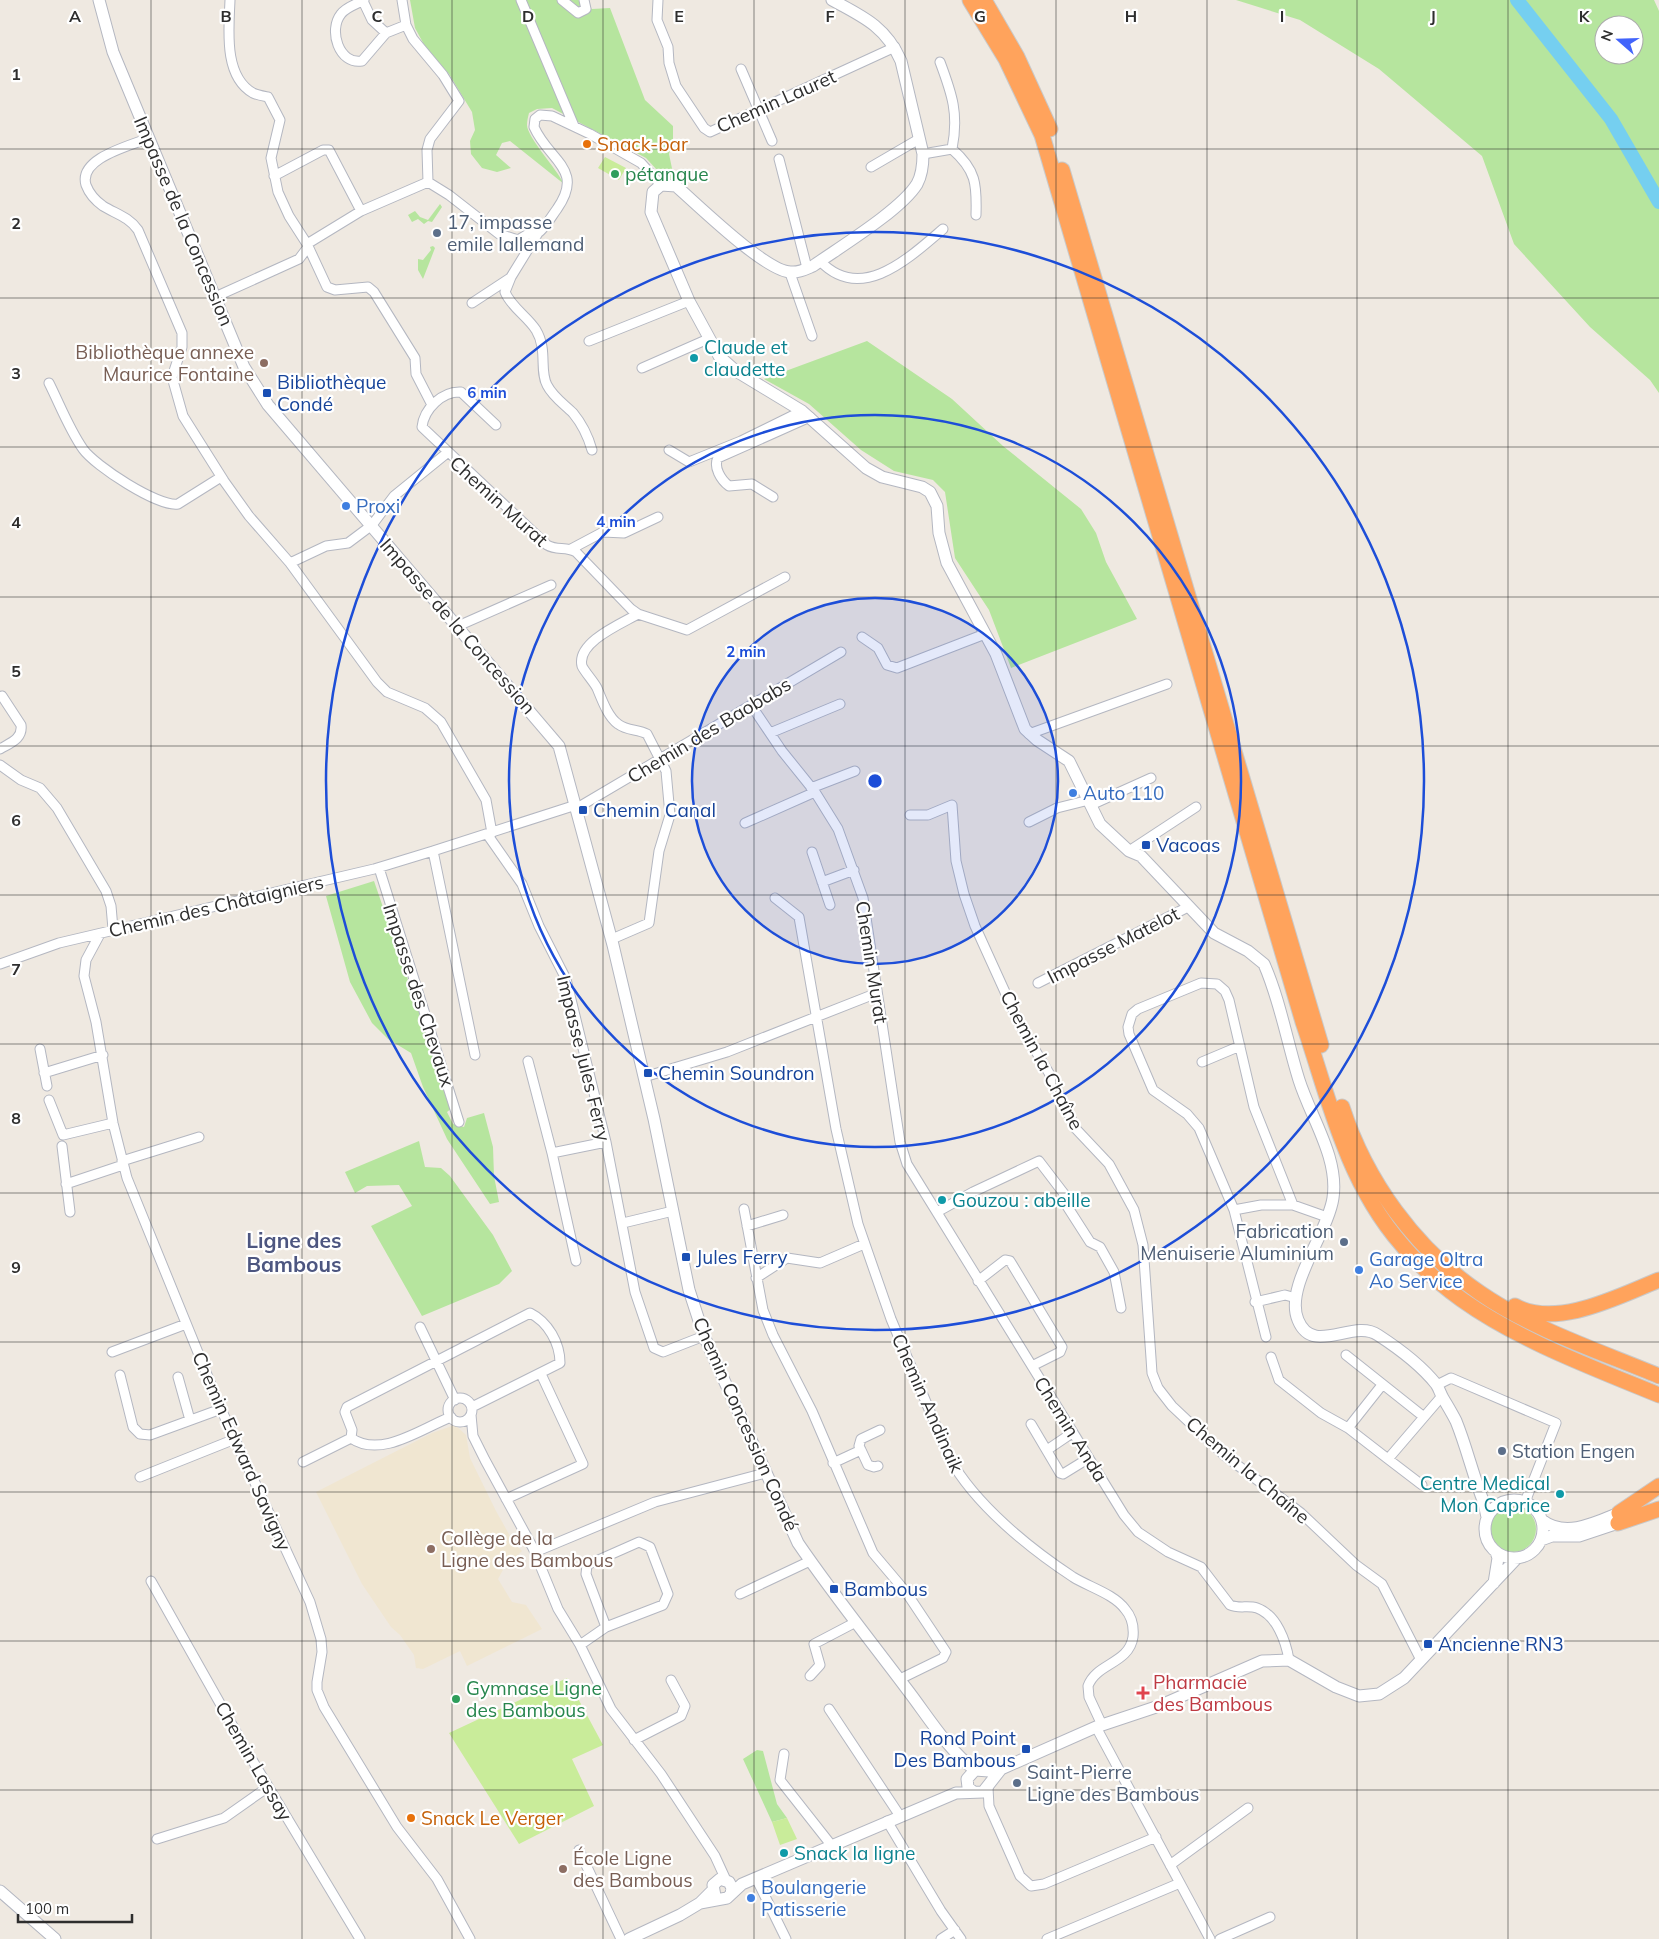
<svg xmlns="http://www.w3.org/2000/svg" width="1659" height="1939" viewBox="0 0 1659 1939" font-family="Mulish,sans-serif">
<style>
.education{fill:#f0e6d1}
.green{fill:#b6e59e;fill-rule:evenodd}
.pitch{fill:#c9ec9a}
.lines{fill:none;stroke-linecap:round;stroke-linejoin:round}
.river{stroke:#75cff0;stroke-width:14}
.street-casing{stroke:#b4b7c1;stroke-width:11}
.secondary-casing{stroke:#b4b7c1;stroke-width:13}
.highway-casing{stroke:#c9c9c9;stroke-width:17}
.street{stroke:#fff;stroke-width:9}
.secondary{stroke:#fff;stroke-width:11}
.highway{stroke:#ffa35c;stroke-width:15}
.grid{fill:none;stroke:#2e2e2e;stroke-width:1;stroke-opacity:0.55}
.ring{fill:none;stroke:#1d4ed8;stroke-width:2.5}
.food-dot{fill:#e8710a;stroke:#fff;stroke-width:2}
.leisure-dot{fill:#2e9e5b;stroke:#fff;stroke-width:2}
.service-dot{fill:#5c6f8a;stroke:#fff;stroke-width:2}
.culture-dot{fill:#0f9aa8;stroke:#fff;stroke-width:2}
.education-dot{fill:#8d6e63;stroke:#fff;stroke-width:2}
.transit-dot{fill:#1a4fb4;stroke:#fff;stroke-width:2}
.shop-dot{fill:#3f7fe0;stroke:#fff;stroke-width:2}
.health-dot{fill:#e0444e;stroke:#fff;stroke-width:2}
.labels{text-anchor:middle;stroke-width:4.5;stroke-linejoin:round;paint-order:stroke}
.street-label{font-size:19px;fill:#2e2e2e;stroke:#fff}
.food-label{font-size:19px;fill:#c56008;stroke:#fff;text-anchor:start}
.leisure-label{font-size:19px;fill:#27864d;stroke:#fff;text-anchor:start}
.service-label{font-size:19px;fill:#4e5e75;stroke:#fff;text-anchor:start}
.culture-label{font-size:19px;fill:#0d838f;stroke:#fff;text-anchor:start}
.education-label{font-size:19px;fill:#785e54;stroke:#fff;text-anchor:start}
.transit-label{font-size:19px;fill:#164399;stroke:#fff;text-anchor:start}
.shop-label{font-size:19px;fill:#366cbe;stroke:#fff;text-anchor:start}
.health-label{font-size:19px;fill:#be3a42;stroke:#fff;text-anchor:start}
.quarter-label{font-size:21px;font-weight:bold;fill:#4d5680;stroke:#fff}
.grid-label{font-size:16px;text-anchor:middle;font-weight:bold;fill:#2e2e2e;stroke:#fff;stroke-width:4.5;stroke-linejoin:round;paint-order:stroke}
.centre{fill:#1d4ed8;stroke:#fff;stroke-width:2.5}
.ring-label{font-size:15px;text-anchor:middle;font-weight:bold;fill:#1d4ed8;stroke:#fff;stroke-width:4.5;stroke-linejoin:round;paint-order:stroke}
</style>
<rect width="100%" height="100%" fill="#efe9e1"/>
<path class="education" d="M455 1425 466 1435 470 1458 496 1511 514 1543 522 1551 504 1568 498 1579 512 1602 526 1605 542 1629 467 1666 460 1651 423 1669 416 1668 414 1655 400 1635 391 1627 362 1584 316 1492 432 1433Z"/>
<path class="green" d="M410 0H578L592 9 610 8 645 100 673 126V140L669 154 674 178 663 181 657 170 646 158 552 108 537 109 529 113C528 117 527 121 527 125 527 137 557 169 564 184L510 141 502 143 496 155 511 168 497 172 482 168 471 154 470 141 475 130 472 112 449 74 427 50 415 28Z
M1236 0H1654L1659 11V393L1650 380 1590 327 1514 244 1482 156 1379 69 1300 20ZM1604 25H1634V55H1604Z
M440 204 442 207 432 222 428 221 424 224 418 219 412 222 408 215 415 211 420 217 428 220Z
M433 246 435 248 423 279 418 270V259L423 260 431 250 430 247Z
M867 341 952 399 1003 446 1081 509 1096 533 1106 562 1137 619 1011 668 989 610 955 558 945 492 933 480 894 471 861 450 809 404 764 379Z
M374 881 452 1108 447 1112 453 1124 464 1127 467 1118 484 1113 493 1147 494 1176 499 1202 490 1204 447 1139 423 1087 411 1053 388 1039 372 1023 350 982 326 896Z
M419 1141 425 1167 441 1168 450 1176 493 1235 512 1271 499 1284 422 1316 371 1226 412 1206 399 1185 367 1186 355 1193 345 1172Z
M1490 1529a23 23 0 1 1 46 0a23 23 0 1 1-46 0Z
M757 1750 763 1751 777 1804 787 1818 772 1822 743 1759Z"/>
<path class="pitch" d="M605 157 626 168 619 180 598 168Z
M567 1678 603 1745 572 1759 594 1806 519 1844 449 1733Z
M787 1818 797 1839 780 1845 772 1822Z"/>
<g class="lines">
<path class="river" d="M1517 0 1611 119 1659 202"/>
<g class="street-casing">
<path id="street" d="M230 0C229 28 223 76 253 93 257 95 263 96 268 97L280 120 271 158 278 192 289 216 307 244 327 287 335 290 368 287 374 292 415 358 416 374 432 405
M364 0C357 4 346 7 341 14 328 30 339 65 362 61L386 33 406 25
M402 0 406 25 413 39 443 75 459 101 430 139 427 150 428 182
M521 0 574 126
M562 0 578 13 586 9 584 0
M658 0 657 20 668 47 669 63 676 86 704 128 710 132 895 47
M363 1 372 20 386 33
M940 62C952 94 959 114 952 149 976 170 977 184 976 215
M741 69 772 141
M149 138C130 146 78 158 86 185 89 193 96 201 103 206 116 214 129 217 138 230L182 333V347L172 377 183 416 224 481 249 516 290 563 377 682 387 692 425 708 441 722 486 800 492 833
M923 154 952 149
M779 159 807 268
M871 167 919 139
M274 176 323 150H329L361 211
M428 182 449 195 499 234 518 240 528 234 538 233C546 227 551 217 557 209 585 169 549 161 534 127L535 119 540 115 552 116 590 134 641 163 661 185
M538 233 511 277 505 292C511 307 527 316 536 330 548 350 539 370 547 385 553 397 564 404 573 413 583 425 588 436 592 450
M307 244 361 211 428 182
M820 261C861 304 909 258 943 229
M790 273 812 336
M215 297 299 259 308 247
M472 303 510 278
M589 341 689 301
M642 368 708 339
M49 383C60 405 69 429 83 449 95 466 158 507 178 504L221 477
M496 425 461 392C442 391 424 409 422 427L547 545C557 551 566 546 576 552L631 609 638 614 687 630 785 577
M669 450 689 462 741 441 802 411
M773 497 752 484 729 486C721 480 713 467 718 458L810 417
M571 549 603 532 624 533 658 517
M290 563 326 546 348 543 372 525 394 496 447 453
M458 626 551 585
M862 637 878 648 887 665 897 668 985 634
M751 705 782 751 815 792 838 829 863 898 900 1142 907 1164 1124 1515 1138 1532 1168 1552 1201 1567 1230 1605C1239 1609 1248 1605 1257 1608 1277 1615 1286 1642 1289 1660
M770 733 840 704
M1029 734 1167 684
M0 749C10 743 23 739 21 725L2 696
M0 765 21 780 40 788 57 808 106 891 111 906 113 929
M811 788 855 771
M1091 805 1151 778
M577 808 841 652
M910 815H928L952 805 956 861 964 894 975 926 1020 1025 1049 1073 1076 1129 1109 1164 1134 1210 1143 1245 1151 1358 1152 1373 1158 1388 1172 1406 1224 1455 1301 1513 1356 1565 1382 1584 1421 1660
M1029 822 1057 808 1089 800
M745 823 815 792
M487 834 522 884 539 926 566 979 606 1142 635 1292 654 1348 663 1352 704 1336
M1129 851 1196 807
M812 852 830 905
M379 868 459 1122
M822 882 854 870
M775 898 799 917 836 1129 858 1224 891 1319 950 1459C976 1505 1029 1548 1073 1577 1089 1587 1114 1594 1125 1609 1132 1617 1134 1627 1133 1637 1129 1664 1096 1663 1088 1686L1089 1697 1102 1725
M100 934 86 960 84 976 96 1022 113 1123 127 1178 221 1409 310 1602 321 1639 322 1652 317 1682V1690L324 1707 397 1827 437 1879 470 1939
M612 939 649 923 659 851 670 815 666 771 647 734C638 729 627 731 618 724 608 717 602 700 597 688 594 682 584 671 582 666 576 642 623 623 638 614
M0 964 59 943 374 869 433 851
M1038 983 1188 907
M40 1049 47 1086
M475 1055 433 851 576 805
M528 1061 552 1153 606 1142
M1202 1062 1240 1046
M44 1073 103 1055
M644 1077 727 1052 877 993
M49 1100 63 1135 113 1123
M62 1146 70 1212
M552 1153 576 1261
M122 1161 199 1137
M66 1184 123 1165
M744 1209 763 1310 773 1335 812 1411 873 1553 906 1592 946 1652 943 1658 900 1679
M1234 1210 1261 1205H1293L1327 1217
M937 1212 973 1192 1039 1161 1065 1195V1203L1090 1242 1100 1247 1114 1272 1121 1308
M623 1223 673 1211
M747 1226 783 1215
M756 1278 787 1258 820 1263 864 1244
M978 1281 1005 1260 1010 1261 1062 1347 1060 1352 1032 1366
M1255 1302 1285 1295 1296 1298
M420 1327 455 1400
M1266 1337 1234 1210 1199 1128 1187 1114 1153 1090 1129 1034 1128 1027 1132 1014 1138 1009 1201 983 1217 984 1225 991 1229 1000 1254 1107 1293 1205
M112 1352 186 1324
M1346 1355 1424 1417
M1271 1357 1279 1380 1321 1413 1348 1428 1388 1459 1442 1396
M120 1375 133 1427 140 1434 150 1435 221 1409
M178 1377 190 1420
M1437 1385 1451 1378 1556 1423 1525 1502
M448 1410a12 12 0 1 1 24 0a12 12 0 1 1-24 0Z
M471 1415 473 1436 485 1460 533 1548 558 1609 580 1645 611 1709 661 1774 715 1856 726 1880
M1031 1424 1060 1473 1063 1474 1089 1458
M1348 1428 1382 1385
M351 1438 352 1430 345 1412 347 1407 530 1313C548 1322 560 1343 560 1363L472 1407
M351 1438C381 1459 422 1428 451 1417
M861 1450 859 1446 861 1439 880 1430
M1047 1450 1072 1433
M1388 1459 1422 1485
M303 1462 351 1438
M833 1463 861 1450 868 1465 874 1467 878 1466
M140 1477 235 1439
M506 1499 583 1464 541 1374
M535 1552 655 1502 765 1473
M151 1581 248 1753 360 1939
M740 1594 810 1561
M580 1645 606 1627 663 1605 668 1594 650 1547 639 1542 587 1565 586 1574 606 1627
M810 1676 820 1665 814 1644 856 1622
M829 1709 900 1816
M1096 1727 1210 1939
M634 1740 681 1716 685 1706 671 1680
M784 1754 780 1780 832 1846
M988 1788 989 1806 1020 1876 1031 1886 1044 1884 1156 1837
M887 1821 941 1911 961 1939
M157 1839 224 1818 268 1787
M579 1850 621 1939
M1170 1865 1248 1808
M757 1880 786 1939
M941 1939 955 1930
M1047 1939 1180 1883
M1220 1939 1270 1917"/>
</g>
<g class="secondary-casing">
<path id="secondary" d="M99 0 113 52 244 367 268 405 559 746 613 945 654 1119 689 1290 704 1336 798 1543C832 1593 870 1640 906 1688 927 1715 947 1749 975 1770
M832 0C864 17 886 27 901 61L923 154C923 164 922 175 917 184 901 210 840 247 813 266 806 269 799 273 791 272 766 272 698 205 676 186L661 185 653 192 651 212 689 301 719 356 736 371 802 411 866 468 882 477 922 487 930 492 937 506 939 533 947 563 996 654 1025 729 1037 740 1069 761 1100 824 1129 851 1141 856 1214 933 1248 951 1264 964C1280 1000 1287 1042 1299 1080 1311 1118 1339 1158 1333 1198 1328 1233 1284 1287 1298 1320 1313 1357 1353 1318 1378 1335 1398 1348 1421 1365 1436 1384 1439 1388 1440 1393 1443 1398 1447 1405 1452 1413 1456 1421 1467 1448 1473 1476 1484 1503L1487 1517
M1485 1529a29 29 0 1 1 58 0a29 29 0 1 1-58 0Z
M1542 1520C1565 1538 1595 1523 1619 1513
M1541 1540 1552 1536H1579L1618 1523
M1494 1583 1498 1558 1496 1552
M973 1792 968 1787 967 1779 975 1770 989 1771 1001 1769 1096 1727 1159 1706 1262 1661 1289 1660 1336 1687 1359 1696 1379 1694 1404 1678 1517 1558
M0 1891 55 1939
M715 1896 713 1885 720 1879 729 1882 732 1888 731 1894
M700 1903 727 1898 742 1884 956 1793 983 1792 1001 1769
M629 1939 680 1915 700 1903 712 1891"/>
</g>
<g class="highway-casing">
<path id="highway" d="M970 0 1006 59 1042 135 1303 1022C1317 1063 1328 1105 1344 1145 1402 1298 1520 1338 1659 1395
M984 0 1017 57 1050 129
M1062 170 1321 1045
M1342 1107C1366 1181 1415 1249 1480 1293 1534 1330 1599 1351 1659 1376
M1515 1306C1557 1329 1619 1296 1659 1280
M1619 1513 1659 1486
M1618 1523 1659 1509"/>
</g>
<use href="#street" class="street"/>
<use href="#secondary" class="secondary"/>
<use href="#highway" class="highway"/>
</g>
<path class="grid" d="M151 0V1939M302 0V1939M452 0V1939M603 0V1939M754 0V1939M905 0V1939M1056 0V1939M1207 0V1939M1357 0V1939M1508 0V1939M0 149H1659M0 298H1659M0 447H1659M0 597H1659M0 746H1659M0 895H1659M0 1044H1659M0 1193H1659M0 1342H1659M0 1492H1659M0 1641H1659M0 1790H1659"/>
<circle cx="875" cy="781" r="183" fill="#1d4ed8" fill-opacity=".12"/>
<g class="ring">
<circle cx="875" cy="781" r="183"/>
<circle cx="875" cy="781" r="366"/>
<circle cx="875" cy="781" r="549"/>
</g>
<g class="food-dot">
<circle cx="587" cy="144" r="5"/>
<circle cx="411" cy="1818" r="5"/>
</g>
<g class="leisure-dot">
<circle cx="615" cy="174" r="5"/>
<circle cx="456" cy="1699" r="5"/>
</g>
<g class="service-dot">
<circle cx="437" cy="233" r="5"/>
<circle cx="1344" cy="1242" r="5"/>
<circle cx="1502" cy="1451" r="5"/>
<circle cx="1017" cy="1783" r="5"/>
</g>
<g class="culture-dot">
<circle cx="694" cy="358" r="5"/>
<circle cx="942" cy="1200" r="5"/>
<circle cx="1560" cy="1494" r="5"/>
<circle cx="784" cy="1853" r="5"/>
</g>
<g class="education-dot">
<circle cx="264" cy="363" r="5"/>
<circle cx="431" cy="1549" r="5"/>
<circle cx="563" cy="1869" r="5"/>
</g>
<g class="transit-dot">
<rect x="262" y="388" width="10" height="10" rx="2.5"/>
<rect x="578" y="805" width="10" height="10" rx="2.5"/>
<rect x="1141" y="840" width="10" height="10" rx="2.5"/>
<rect x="643" y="1068" width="10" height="10" rx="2.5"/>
<rect x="681" y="1252" width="10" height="10" rx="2.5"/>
<rect x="829" y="1584" width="10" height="10" rx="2.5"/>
<rect x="1423" y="1639" width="10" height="10" rx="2.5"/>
<rect x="1021" y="1744" width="10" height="10" rx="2.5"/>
</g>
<g class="shop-dot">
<circle cx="346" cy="506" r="5"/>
<circle cx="1073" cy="793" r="5"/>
<circle cx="1359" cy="1270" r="5"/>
<circle cx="751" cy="1898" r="5"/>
</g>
<path class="health-dot" d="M1140.5 1685.5h5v5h5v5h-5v5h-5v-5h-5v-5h5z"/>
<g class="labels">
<g class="street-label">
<text transform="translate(776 101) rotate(-24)" y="7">Chemin Lauret</text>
<text transform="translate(184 221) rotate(67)" y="7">Impasse de la Concession</text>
<text transform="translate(499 501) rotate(42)" y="7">Chemin Murat</text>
<text transform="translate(458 626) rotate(49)" y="7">Impasse de la Concession</text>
<text transform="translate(709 730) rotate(-31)" y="7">Chemin des Baobabs</text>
<text transform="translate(216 906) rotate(-13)" y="7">Chemin des Châtaigniers</text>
<text transform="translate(1113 945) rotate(-27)" y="7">Impasse Matelot</text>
<text transform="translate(872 962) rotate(81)" y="7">Chemin Murat</text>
<text transform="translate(419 995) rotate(72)" y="7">Impasse des Chevaux</text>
<text transform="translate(584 1058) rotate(76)" y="7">Impasse Jules Ferry</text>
<text transform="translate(1042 1060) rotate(62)" y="7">Chemin la Chaîne</text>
<text transform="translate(928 1403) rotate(66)" y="7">Chemin Andinaik</text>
<text transform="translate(746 1424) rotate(66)" y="7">Chemin Concession Condé</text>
<text transform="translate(1071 1429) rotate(58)" y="7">Chemin Anda</text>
<text transform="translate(242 1451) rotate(66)" y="7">Chemin Edward Savigny</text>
<text transform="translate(1248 1470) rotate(40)" y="7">Chemin la Chaîne</text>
<text transform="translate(254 1761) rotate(60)" y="7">Chemin Lassay</text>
</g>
<g class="food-label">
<text x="597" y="151">Snack-bar</text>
<text x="421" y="1825">Snack Le Verger</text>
</g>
<g class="leisure-label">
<text x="625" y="181">pétanque</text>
<text x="466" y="1695">Gymnase Ligne<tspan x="466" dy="22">des Bambous</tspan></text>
</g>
<g class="service-label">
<text x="447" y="229">17, impasse<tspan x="447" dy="22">emile lallemand</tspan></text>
<text x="1334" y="1238" text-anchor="end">Fabrication<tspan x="1334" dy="22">Menuiserie Aluminium</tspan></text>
<text x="1512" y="1458">Station Engen</text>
<text x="1027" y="1779">Saint-Pierre<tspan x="1027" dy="22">Ligne des Bambous</tspan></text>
</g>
<g class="culture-label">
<text x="704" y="354">Claude et<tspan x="704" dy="22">claudette</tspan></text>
<text x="952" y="1207">Gouzou : abeille</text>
<text x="1550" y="1490" text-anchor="end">Centre Medical<tspan x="1550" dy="22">Mon Caprice</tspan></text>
<text x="794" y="1860">Snack la ligne</text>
</g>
<g class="education-label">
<text x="254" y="359" text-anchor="end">Bibliothèque annexe<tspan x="254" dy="22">Maurice Fontaine</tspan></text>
<text x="441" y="1545">Collège de la<tspan x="441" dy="22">Ligne des Bambous</tspan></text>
<text x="573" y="1865">École Ligne<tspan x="573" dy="22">des Bambous</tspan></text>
</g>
<g class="transit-label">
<text x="277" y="389">Bibliothèque<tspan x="277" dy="22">Condé</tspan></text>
<text x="593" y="817">Chemin Canal</text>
<text x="1156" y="852">Vacoas</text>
<text x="658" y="1080">Chemin Soundron</text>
<text x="696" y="1264">Jules Ferry</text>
<text x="844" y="1596">Bambous</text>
<text x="1438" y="1651">Ancienne RN3</text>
<text x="1016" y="1745" text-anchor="end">Rond Point<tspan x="1016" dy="22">Des Bambous</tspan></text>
</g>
<g class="shop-label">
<text x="356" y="513">Proxi</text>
<text x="1083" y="800">Auto 110</text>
<text x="1369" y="1266">Garage Oltra<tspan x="1369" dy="22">Ao Service</tspan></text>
<text x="761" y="1894">Boulangerie<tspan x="761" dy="22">Patisserie</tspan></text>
</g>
<g class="health-label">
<text x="1153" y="1689">Pharmacie<tspan x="1153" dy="22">des Bambous</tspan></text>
</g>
<g class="quarter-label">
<text x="294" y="1248">Ligne des<tspan x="294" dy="24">Bambous</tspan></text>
</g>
</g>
<g class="grid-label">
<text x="75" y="22">A</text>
<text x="226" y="22">B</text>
<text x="377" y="22">C</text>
<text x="528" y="22">D</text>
<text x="679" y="22">E</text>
<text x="830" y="22">F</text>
<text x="980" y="22">G</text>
<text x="1131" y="22">H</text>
<text x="1282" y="22">I</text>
<text x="1433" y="22">J</text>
<text x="1584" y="22">K</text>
<text x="16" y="80">1</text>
<text x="16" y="229">2</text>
<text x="16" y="379">3</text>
<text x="16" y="528">4</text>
<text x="16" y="677">5</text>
<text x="16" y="826">6</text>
<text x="16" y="975">7</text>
<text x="16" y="1124">8</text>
<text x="16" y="1273">9</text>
</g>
<circle cx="875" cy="781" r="8" class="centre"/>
<g class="ring-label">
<text x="487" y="398">6 min</text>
<text x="616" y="527">4 min</text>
<text x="746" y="657">2 min</text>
</g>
<g transform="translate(1619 40) rotate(290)"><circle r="24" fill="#ffffff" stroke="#ababab"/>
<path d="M0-4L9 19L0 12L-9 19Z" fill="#4264fb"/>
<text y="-8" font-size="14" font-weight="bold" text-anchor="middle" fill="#2e2e2e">N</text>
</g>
<path d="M18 1914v8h114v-8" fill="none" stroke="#2e2e2e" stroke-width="2.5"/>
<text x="25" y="1914" font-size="15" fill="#2e2e2e" stroke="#ffffff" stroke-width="4" paint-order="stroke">100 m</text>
</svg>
